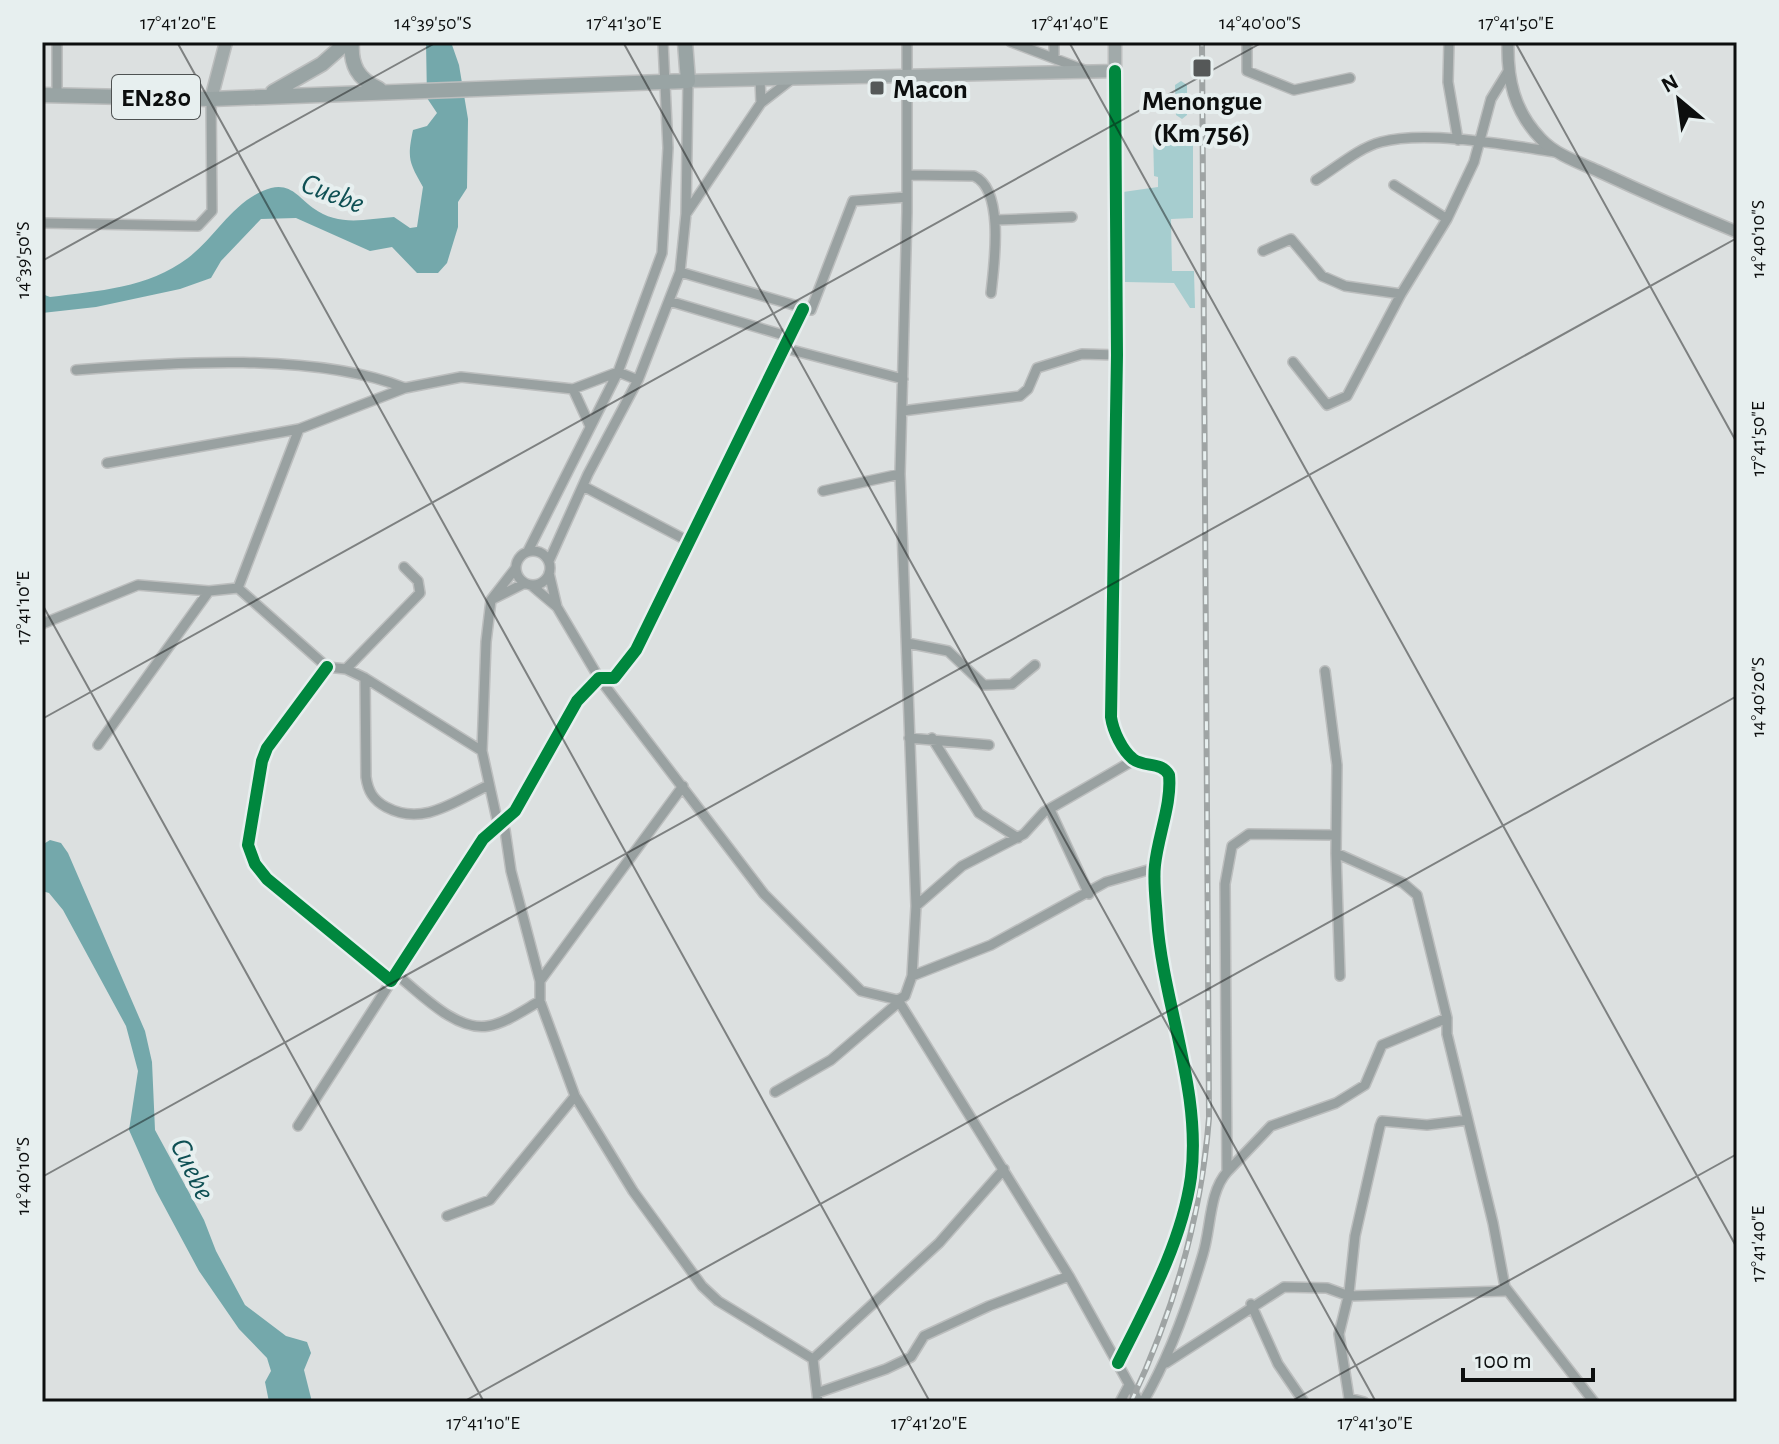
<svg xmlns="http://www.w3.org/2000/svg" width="1779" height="1444" viewBox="0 0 1779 1444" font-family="'Alegreya Sans',sans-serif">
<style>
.green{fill:#a6cdcf}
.water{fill:#74a8ab}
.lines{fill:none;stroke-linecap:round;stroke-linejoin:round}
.minor-casing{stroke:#bcbebe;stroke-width:12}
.tertiary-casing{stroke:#bcbebe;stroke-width:14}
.secondary-casing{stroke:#bcbebe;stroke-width:15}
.primary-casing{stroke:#bcbebe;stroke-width:17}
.minor{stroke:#99a1a1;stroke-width:9}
.tertiary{stroke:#99a1a1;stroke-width:11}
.secondary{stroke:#a1aaaa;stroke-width:12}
.primary{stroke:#99a4a4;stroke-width:14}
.rail-casing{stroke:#9fa4a4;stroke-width:6}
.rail{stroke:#e7efef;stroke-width:3;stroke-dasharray:9;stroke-linecap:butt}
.cycleway-casing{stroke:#e7efef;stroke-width:17}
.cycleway{stroke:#00873e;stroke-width:12}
.ticks{fill:none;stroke:#0c0e0e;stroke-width:2;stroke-opacity:0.45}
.poi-dot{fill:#555858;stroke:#e7efef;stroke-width:3}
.labels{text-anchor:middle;stroke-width:8;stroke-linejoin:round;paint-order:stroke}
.shield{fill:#e7efef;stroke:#4e5252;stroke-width:2}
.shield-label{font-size:26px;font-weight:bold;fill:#0c0e0e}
.poi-label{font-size:28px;font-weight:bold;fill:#0c0e0e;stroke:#e7efef;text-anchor:start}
.water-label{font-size:30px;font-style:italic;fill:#0f5054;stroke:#e7efef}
.neatline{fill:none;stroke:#0c0e0e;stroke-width:3}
.ticks-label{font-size:20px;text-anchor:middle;fill:#0c0e0e}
</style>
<rect width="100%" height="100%" fill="#dce0e0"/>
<path class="green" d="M1181 81 1187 85V115L1182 119 1176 115 1175 85Z
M1193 132V218L1171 219 1172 271H1194L1195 308H1190L1174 283 1125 282 1123 192 1158 187V177L1154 176 1153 133Z"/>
<path class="water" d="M426 42H451L459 65 468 119 467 188 458 202V227L447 263 438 273H417L392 247 370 251 296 218 261 219 221 261 211 278 180 289 96 307 42 313V294L50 297C98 291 148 288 188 258 217 236 234 199 271 188 291 183 299 198 313 208 339 227 365 219 394 217L410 228 417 227 423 187C409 162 407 159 413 130L427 126 437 113 427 98Z
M50 840 61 843 68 853 145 1031 152 1062 155 1130 204 1220 216 1251 245 1305 286 1336 307 1342 311 1353 304 1370 312 1402H269L265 1382 271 1371 267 1358 239 1329 199 1271 156 1191 129 1130 138 1071 126 1026 63 910 49 893 42 891V845Z"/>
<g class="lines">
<g class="minor-casing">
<path id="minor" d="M57 42V95
M1011 42 1087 71
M1054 42V58
M1247 42V71L1294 90 1350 78
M1449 42 1448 82 1458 140
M1115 71 1117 355 1111 717C1113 731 1122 750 1133 759 1145 768 1161 761 1169 775 1172 803 1158 836 1155 865 1153 882 1156 902 1157 919 1163 1004 1202 1091 1191 1177 1182 1242 1147 1305 1118 1363
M760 79 761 103
M908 175 974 176C1005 190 994 265 991 293
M1316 180C1336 168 1358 148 1381 142 1426 130 1508 145 1555 152
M1394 185 1447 219
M686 214 761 103 792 79
M996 220 1072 217
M42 223 198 226 212 211 211 99
M1263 251 1291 239 1322 276 1345 286 1401 294
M680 272 811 310 853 201 907 197
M669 301 790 337
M784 348 903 379
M1293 362 1327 405 1347 396 1401 294 1447 219 1474 162 1491 99 1507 73
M76 370C172 362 316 352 405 388
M573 389 590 426
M902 411 1020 396 1028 389 1037 368 1082 354 1117 355
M107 463 299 429
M583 486 690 542
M823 491 900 474
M516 568a17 17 0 1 1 34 0a17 17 0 1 1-34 0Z
M528 551 618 372 662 253 668 148 663 42
M549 561 588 474 638 380 680 272 686 214 688 81
M515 569 491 600 486 642 482 751 498 824 505 830 511 871 540 981V1001L575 1096 633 1191 702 1286 718 1301 813 1359
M549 573 557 607 599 678 764 894 861 991 898 1000 1069 1276 1139 1402
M531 585 557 607
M238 588 299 429 405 388 461 377 573 389 618 372 638 380
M491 600 525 583
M42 624 138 585 209 591 238 588 327 667 346 669 365 678 482 751
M907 643 948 651 984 685 1012 684 1035 665
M327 667 267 748 262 761 248 845 255 864 267 879 391 981 483 839 515 811 577 701 599 678H614L636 650 803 309
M346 669 420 593 418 581 404 567
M1325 671 1337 765 1336 853 1403 883 1417 895 1447 1018V1034L1493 1223 1505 1287 1594 1402
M365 678 366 777C368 791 373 800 386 807 423 827 455 801 489 785
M909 738 989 745
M932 738 979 813 1018 838
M98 745 209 591
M1050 810 1089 894
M1336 853 1340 976
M916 906 962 866 1024 834 1044 812 1134 760
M912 976 991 945 1106 882 1155 868
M393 978 396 974C419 992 456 1032 488 1026 506 1023 524 1010 540 1001
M540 981 683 786
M898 1000 905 996 912 976 916 906 900 474 907 212V42
M775 1092 831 1060 899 1002
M298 1126 394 977
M1227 1172 1271 1126 1336 1103 1365 1085 1382 1045 1447 1018
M447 1216 490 1200 575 1096
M1251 1304 1278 1364 1304 1402
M1166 1363 1284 1287 1327 1288 1349 1296 1505 1291V1287
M817 1393 886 1369 911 1357 924 1336 989 1306 1069 1276
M818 1402 813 1359 939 1243 1004 1169
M1120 1402 1129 1385
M1143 1402C1170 1356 1188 1305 1203 1254 1211 1228 1209 1192 1227 1172L1225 884 1232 846 1249 834 1334 835
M1364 1402 1349 1398 1339 1334 1349 1293 1355 1236 1380 1126 1382 1121 1427 1125 1468 1120"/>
</g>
<g class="tertiary-casing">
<path id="tertiary" d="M1508 42C1507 79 1514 111 1541 139 1556 155 1580 163 1600 172 1645 193 1691 213 1737 232"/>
</g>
<g class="secondary-casing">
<path id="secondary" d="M688 81 1115 71V42
M211 99 226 42"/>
</g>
<g class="primary-casing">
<path id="primary" d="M352 42C350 65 358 79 379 89
M273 92 322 64 347 42
M42 95 211 99 688 81 685 42"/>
</g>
<use href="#minor" class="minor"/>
<use href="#tertiary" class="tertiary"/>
<use href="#secondary" class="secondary"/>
<use href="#primary" class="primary"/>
<g class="rail-casing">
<path id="rail" d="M1131 1402C1174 1311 1201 1218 1209 1118L1202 42"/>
</g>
<use href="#rail" class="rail"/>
<g class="cycleway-casing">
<path id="cycleway" d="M1115 71 1117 355 1111 717C1113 731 1122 750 1133 759 1145 768 1161 761 1169 775 1172 803 1158 836 1155 865 1153 882 1156 902 1157 919 1163 1004 1202 1091 1191 1177 1182 1242 1147 1305 1118 1363
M327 667 267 748 262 761 248 845 255 864 267 879 391 981 483 839 515 811 577 701 599 678H614L636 650 803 309"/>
</g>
<use href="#cycleway" class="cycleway"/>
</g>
<path class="ticks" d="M177 42 930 1402M623 42 1376 1402M1069 42 1737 1248M1515 42 1737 443M42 261 437 42M42 604 484 1402M42 719 1263 42M42 1177 1737 238M463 1402 1737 696M1290 1402 1737 1154"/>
<g class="poi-dot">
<rect x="1192" y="58" width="20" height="20" rx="4"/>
<rect x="869" y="80" width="16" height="16" rx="4"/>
</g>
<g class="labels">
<rect class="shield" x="112" y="75" width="88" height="44" rx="6"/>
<g class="shield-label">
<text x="156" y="106">EN280</text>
</g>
<g class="poi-label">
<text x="893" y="98">Macon</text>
<text x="1202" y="110" text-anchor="middle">Menongue<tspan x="1202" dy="32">(Km 756)</tspan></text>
</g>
<g class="water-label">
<text transform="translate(333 193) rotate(21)" y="10">Cuebe</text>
<text transform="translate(193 1169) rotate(64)" y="10">Cuebe</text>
</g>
</g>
<rect width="1779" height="1444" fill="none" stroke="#e7efef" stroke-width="88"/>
<g transform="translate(1679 100) rotate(331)" stroke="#e7efef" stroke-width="6" paint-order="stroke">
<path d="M0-6L14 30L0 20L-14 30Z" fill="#0c0e0e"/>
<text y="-12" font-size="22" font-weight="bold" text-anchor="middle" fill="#0c0e0e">N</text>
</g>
<path d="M1463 1368v12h130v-12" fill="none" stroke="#0c0e0e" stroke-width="4"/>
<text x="1475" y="1368" font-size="24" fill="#0c0e0e" stroke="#e7efef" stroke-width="6" paint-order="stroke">100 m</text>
<rect x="44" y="44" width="1691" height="1356" class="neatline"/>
<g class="ticks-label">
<text x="178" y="29">17°41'20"E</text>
<text x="433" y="29">14°39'50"S</text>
<text x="624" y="29">17°41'30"E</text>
<text x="1070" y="29">17°41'40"E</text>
<text x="1260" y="29">14°40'00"S</text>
<text x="1516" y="29">17°41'50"E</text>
<text transform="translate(1757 239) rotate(-90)" y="7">14°40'10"S</text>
<text transform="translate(22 260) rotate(-90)" y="7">14°39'50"S</text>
<text transform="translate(1757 439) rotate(-90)" y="7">17°41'50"E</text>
<text transform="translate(22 608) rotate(-90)" y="7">17°41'10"E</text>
<text transform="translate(1757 697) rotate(-90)" y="7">14°40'20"S</text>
<text transform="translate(22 1176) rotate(-90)" y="7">14°40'10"S</text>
<text transform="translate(1757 1244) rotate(-90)" y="7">17°41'40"E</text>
<text x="483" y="1429">17°41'10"E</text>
<text x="929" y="1429">17°41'20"E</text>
<text x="1375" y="1429">17°41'30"E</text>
</g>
</svg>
